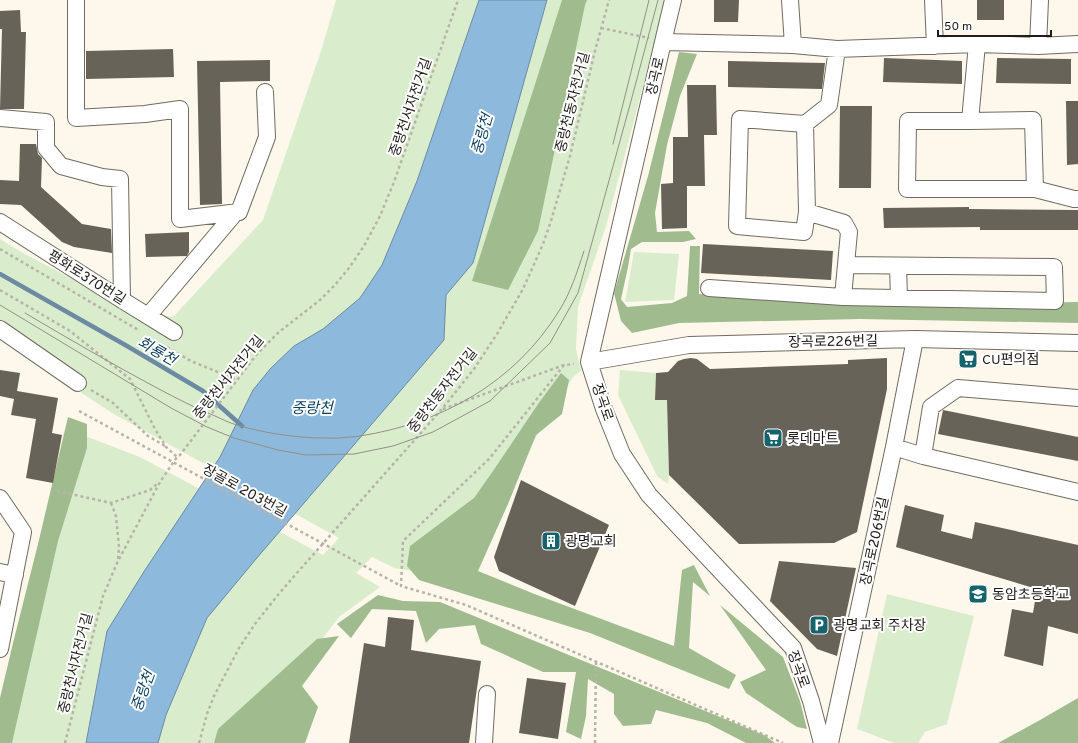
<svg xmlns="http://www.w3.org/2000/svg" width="1078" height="743" viewBox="0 0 1078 743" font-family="Overpass,'Noto Sans KR',sans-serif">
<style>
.green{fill:#d9edcd}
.forest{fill:#a0bc8f}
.water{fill:#8db9dd;stroke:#6c8aa2}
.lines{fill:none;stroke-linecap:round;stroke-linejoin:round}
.stream{stroke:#6c8aa2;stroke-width:4.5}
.building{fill:#686358}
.minor-casing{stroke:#716b61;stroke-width:18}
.path{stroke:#b8b3a9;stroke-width:2.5;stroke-dasharray:3 3;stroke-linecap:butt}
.minor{stroke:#fff;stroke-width:16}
.tram{stroke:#948f86;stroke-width:1}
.path-bridge{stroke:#b8b3a9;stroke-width:2.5;stroke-dasharray:3 3;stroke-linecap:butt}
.labels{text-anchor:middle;stroke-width:4;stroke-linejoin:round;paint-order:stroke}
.street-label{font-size:14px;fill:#1f1d18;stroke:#fff}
.poi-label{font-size:14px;fill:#1f1d18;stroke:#fff;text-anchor:start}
.water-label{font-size:15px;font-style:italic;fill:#0d4164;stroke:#fff}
</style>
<rect width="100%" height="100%" fill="#fef7eb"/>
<path class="green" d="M336 0H666L606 226 578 307 576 349 581 371 573 377 450 577 394 568 372 557 356 573 380 587 339 617 271 706 262 743H2L80 434 140 457 323 555 339 538 112 413 0 339V239L23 253 135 312 173 317 263 220 321 51Z
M634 252 679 254 674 300 625 302Z
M620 370 656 373 655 399 667 400 669 475 668 484 657 476 618 395Z
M887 594 974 616 947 724 925 732 918 743H894L857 729Z"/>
<path class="forest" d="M562 0H587L585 5 538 231 508 290 472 281Z
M679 52 697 54 680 96 667 145 655 213 657 232 689 231 696 239 683 242H642L631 249 628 267 621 299 627 307 672 303 687 296 690 246H700L699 294 941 304 1078 302V323L860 319 679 323 632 333 621 321 614 293 648 176Z
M561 373 569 380 562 414 536 435 508 504 478 571 537 595 674 646 682 570 694 565 710 596 693 582 689 648 736 675 729 689 590 633 419 580 407 566 410 546 474 498 493 471 538 404Z
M68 417 87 424V448L58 541 12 743H0V698L13 643 38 544Z
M378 595 403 601 440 602 764 735 775 743H746L707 723 656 710 651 724 623 726 614 714V694L588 679 586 716 581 739 566 732 576 672H543L481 644 475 625 439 629 426 643 416 611 372 609 351 638 337 624Z
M720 605 783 657 800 701 807 729 797 727 746 693 740 682 766 670Z
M339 636 302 686 318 707 305 743H214L218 729 317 639Z
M1078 698V743H998L1040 720Z"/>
<path class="water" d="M479 0H547L473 263 446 295 444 340 256 559 207 618 166 715 158 743H86L107 631 145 570 220 457 253 390 271 368 294 346 323 329 360 298 382 265 417 181Z"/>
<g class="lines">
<path class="stream" d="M0 274 127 346 203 391 242 426"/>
</g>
<path class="building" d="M714 0H739L738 22H714Z
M977 0H1004V20H977Z
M20 10 21 32H26L24 109H0L2 29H0V11Z
M173 49 174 77 86 79V51Z
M884 58 962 61V84L883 82Z
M997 58 1071 59V84L996 83Z
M270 60V81L220 82 222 204 200 205 197 61Z
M728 61 825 63 822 89 728 87Z
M687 85H716L717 135H704L705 186H687V228L662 229 661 184 673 183V137H688Z
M1066 101H1078V164L1067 165Z
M840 106H872L871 188H839Z
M20 144H36L38 154 42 158 41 187 82 224 111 229 112 253 74 247 62 242 21 205 0 204V180L19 181Z
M969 207V209L1078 210V230H980V227L884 228 883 208Z
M189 232V252L187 256 146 257 145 234Z
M703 244 833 251 831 280 701 273Z
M691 358 697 359 710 369 848 364V360L887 358V389L857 532 834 543 739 544 669 475 667 400H655L656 373 668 372 678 361 684 359Z
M0 370 20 373 17 391 58 398 52 433 62 435 53 483 26 478 36 419 11 415 14 399 0 396Z
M943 410 1078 437V461L938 434Z
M521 480 609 525 575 606 499 571 494 557Z
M905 505 944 515 941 531 972 539 975 522 1078 545V634L1048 626 1043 666 1004 656 1012 609 1033 613 1037 589 896 547Z
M779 561 856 568 837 656 817 649 770 601Z
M388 617 414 620 411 650 481 661 469 743H349L364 643 385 647Z
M527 678 566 683 558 739 519 733Z"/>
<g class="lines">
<g class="minor-casing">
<path id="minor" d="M76 0V118L145 114 180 109V219L239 212 267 137 265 92
M673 0 663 42 589 362 604 409 622 454 649 495 793 648 811 701 822 743
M790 0 793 45
M933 0 935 46
M663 42 793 45 837 49 977 44 1038 46 1078 44
M1038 46 1040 0
M837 49 829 105 805 124 740 119 737 226 804 232 807 212 844 223 849 232 843 297
M0 118 46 122V148L61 166 102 177 120 179 122 300
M970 121 1033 120 1035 189H907L908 121H970L977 44
M805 124 807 212
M1035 189 1074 199H1078
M0 222 122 300 174 332
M898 266 899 298
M709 288 843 297 1055 301 1054 267 846 265
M148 316 236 212
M0 329 78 383
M589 362 689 345 915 339 1078 343
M1078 398 958 388 931 407 923 456 1078 492
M894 447 923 456
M0 498 23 532 0 649
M0 572 15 575
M484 743 487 694
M830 743 894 447 915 339"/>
</g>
<path class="path" d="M601 28 649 38
M0 249 140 331
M0 290 70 331 130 379 155 429 166 447 177 457
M167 347 191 361 237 380
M564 365 489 459 403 541 401 586 466 605 783 743
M91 390 113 403 148 436 165 446
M443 409 564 365 574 364
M57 491 111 503 150 490 158 483
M111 503 116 516 119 547 118 560
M65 743 103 596 118 561 160 482 177 457 180 455 257 354 279 332 320 300 335 285 349 268 364 246 380 216 394 182 458 0
M199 743 207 714 214 696 239 648 255 624 277 596 296 574 442 409 474 369 497 334 523 289 543 244 551 221 570 156 595 51 609 0
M595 743 596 662"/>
<use href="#minor" class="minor"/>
<path class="tram" d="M613 144 649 0
M0 305 171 408 207 427 234 438 278 450 306 455 354 454 393 446 433 432 490 401 550 343 578 293 631 101 658 0
M25 313C69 339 112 364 157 388 176 398 195 408 215 416 222 419 229 423 237 425 271 435 305 439 340 438 347 437 354 437 360 436 443 423 515 382 559 311 571 292 577 272 584 251"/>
<path class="path-bridge" d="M79 411 401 586"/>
</g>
<defs>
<g id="supermarket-square" transform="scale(1)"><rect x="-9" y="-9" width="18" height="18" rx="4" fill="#15636b" stroke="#fff"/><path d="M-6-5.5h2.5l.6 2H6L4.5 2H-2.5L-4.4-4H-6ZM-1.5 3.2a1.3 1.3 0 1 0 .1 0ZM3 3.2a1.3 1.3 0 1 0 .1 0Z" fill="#fff"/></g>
<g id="building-square" transform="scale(1)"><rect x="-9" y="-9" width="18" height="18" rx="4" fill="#15636b" stroke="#fff"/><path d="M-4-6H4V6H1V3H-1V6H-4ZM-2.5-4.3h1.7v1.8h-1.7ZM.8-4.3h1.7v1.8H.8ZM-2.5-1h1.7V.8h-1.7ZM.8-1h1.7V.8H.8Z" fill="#fff"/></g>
<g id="school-square" transform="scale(1)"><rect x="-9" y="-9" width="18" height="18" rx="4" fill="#15636b" stroke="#fff"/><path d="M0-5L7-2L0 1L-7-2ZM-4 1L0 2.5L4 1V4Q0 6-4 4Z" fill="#fff"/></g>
<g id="parking-square" transform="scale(1)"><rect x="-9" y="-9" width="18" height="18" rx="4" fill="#15636b" stroke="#fff"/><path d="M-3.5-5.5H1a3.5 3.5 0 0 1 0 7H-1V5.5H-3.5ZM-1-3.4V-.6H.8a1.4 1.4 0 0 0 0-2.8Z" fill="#fff"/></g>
</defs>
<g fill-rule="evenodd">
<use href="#supermarket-square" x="968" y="359"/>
<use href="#supermarket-square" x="773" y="438"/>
<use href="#building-square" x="551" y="541"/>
<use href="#school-square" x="978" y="594"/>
<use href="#parking-square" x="819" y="625"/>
</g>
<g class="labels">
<g class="street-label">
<text transform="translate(655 76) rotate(-77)" y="5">장곡로</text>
<text transform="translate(572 102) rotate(-76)" y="5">중랑천동자전거길</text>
<text transform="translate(410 107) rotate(-71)" y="5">중랑천서자전거길</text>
<text transform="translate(87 277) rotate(32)" y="5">평화로370번길</text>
<text transform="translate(833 341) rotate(-1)" y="5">장곡로226번길</text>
<text transform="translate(228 377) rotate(-51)" y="5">중랑천서자전거길</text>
<text transform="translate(442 390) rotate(-52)" y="5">중랑천동자전거길</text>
<text transform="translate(603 402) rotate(71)" y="5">장곡로</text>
<text transform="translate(245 490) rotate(29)" y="5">장골로 203번길</text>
<text transform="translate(874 541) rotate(-78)" y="5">장곡로206번길</text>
<text transform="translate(75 663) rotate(-76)" y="5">중랑천서자전거길</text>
<text transform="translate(799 669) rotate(70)" y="5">장곡로</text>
</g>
<g class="poi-label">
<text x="982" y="364">CU편의점</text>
<text x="787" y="443">롯데마트</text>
<text x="565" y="546">광명교회</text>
<text x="992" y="599">동암초등학교</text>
<text x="833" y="630">광명교회 주차장</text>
</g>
<g class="water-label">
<text transform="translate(482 134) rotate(-74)" y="5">중랑천</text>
<text transform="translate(157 351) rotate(30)" y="5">회룡천</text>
<text x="312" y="413">중랑천</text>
<text transform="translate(143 691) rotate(-70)" y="5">중랑천</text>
</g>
</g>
<path d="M938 30v6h113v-6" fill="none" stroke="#1f1d18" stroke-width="2"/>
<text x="944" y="30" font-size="12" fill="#1f1d18" stroke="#ffffff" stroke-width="3" paint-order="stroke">50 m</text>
</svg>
